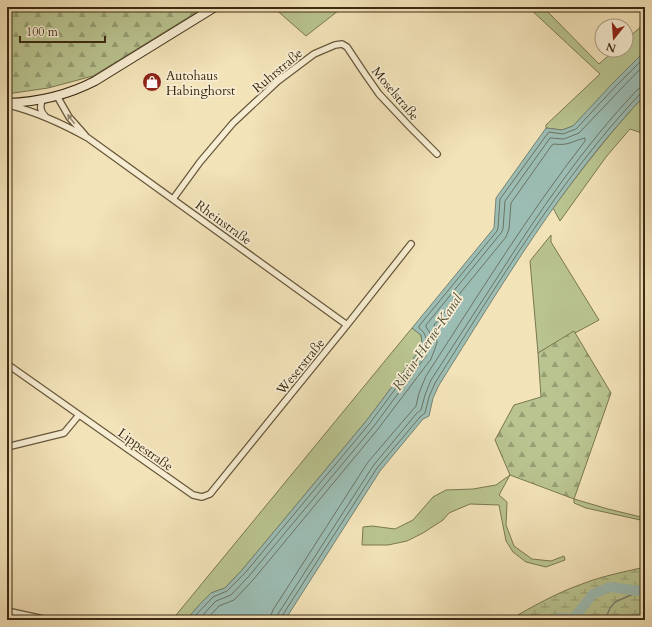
<svg xmlns="http://www.w3.org/2000/svg" width="652" height="627" viewBox="0 0 652 627" font-family="Cardo,serif">
<style>
.green{fill:#b9c490;stroke:#7a7751}
.forest{fill:url(#forest-firs);stroke:#7a7751}
.wetland{fill:url(#wetland-marsh);stroke:#7a7751}
.water{fill:#9cbdb4;stroke:#758273}
.lines{fill:none;stroke-linecap:round;stroke-linejoin:round}
.shore{stroke:#6b7463;stroke-width:1}
.stream{stroke:#758273;stroke-width:1.5}
.river{stroke:#9cbdb4;stroke-width:10}
.street-casing{stroke:#68583c;stroke-width:8}
.secondary-casing{stroke:#3a2a12;stroke-width:10}
.street{stroke:#f7edd2;stroke-width:5.5}
.secondary{stroke:#f7edd2;stroke-width:8}
.oneway{fill:#988c72}
.labels{text-anchor:middle;stroke-width:3.5;stroke-linejoin:round;paint-order:stroke}
.street-label{font-size:13px;fill:#3a2a12;stroke:#f7edd2}
.poi-label{font-size:13px;fill:#3a2a12;stroke:#f7edd2;text-anchor:start}
.water-label{font-size:14px;font-style:italic;fill:#524f3a;stroke:#f7edd2}
</style>
<defs>
<pattern id="forest-firs" width="22" height="20" patternUnits="userSpaceOnUse"><rect width="22" height="20" fill="#b9c490"/><path d="M5 1l3.5 6h-7zM16 11l3.5 6h-7z" fill="#979f74"/></pattern>
<pattern id="wetland-marsh" width="20" height="14" patternUnits="userSpaceOnUse"><rect width="20" height="14" fill="#b9c490"/><path d="M1 5h8M5 5V1M11 12h8M15 12V8" fill="none" stroke="#979f74"/></pattern>
</defs>
<rect width="100%" height="100%" fill="#f3e3b9"/>
<filter id="stains"><feTurbulence type="fractalNoise" baseFrequency=".005" numOctaves="4"/><feColorMatrix values="0 0 0 0 .2 0 0 0 0 .09 0 0 0 0 .02 0 0 0 .5 -.17"/></filter>
<radialGradient id="worn" r=".72"><stop offset=".6" stop-color="#630" stop-opacity="0"/><stop offset="1" stop-color="#630" stop-opacity=".3"/></radialGradient>
<path class="green" d="M273 7H343L306 36Z
M528 7H543L599 64 615 50H626V40L645 23V52L573 126 562 130 546 128V125L600 74Z
M645 95V128L642 133 630 129 606 157 560 221 553 208C582 169 612 130 645 95Z
M551 235V242L599 320 538 353 530 261Z
M412 328 421 335 422 342 419 351 367 420 242 570 225 588 211 593 201 603 186 620H172Z
M510 475 499 495 507 502 506 525 514 546 532 559 551 561 564 556 565 560 546 567 526 562 513 552 506 541 499 505 470 504 449 513 443 520 423 533 407 541 388 545H362L363 527 372 526 395 529 413 520 433 497 446 490 473 489 496 485Z
M574 499 608 509 645 518V521L586 508 574 503Z"/>
<path class="forest" d="M7 7H205L93 76 48 88 7 94Z
M574 331 611 393 574 499 510 475 495 440 514 405 541 397 538 353Z"/>
<path class="wetland" d="M645 567V620H509C532 607 556 593 582 584 602 576 624 572 645 567Z"/>
<path class="water" d="M645 51V95C563 181 502 285 439 385L433 398 429 416 423 419 380 471 285 620H186L201 603 211 593 225 588 242 570 367 420 419 351 422 342 421 335 412 328 494 228 496 198 546 128 562 130 573 126 612 84Z"/>
<g class="lines">
<path class="shore" d="M191 620 213 597 227 591 245 573 370 423 422 353C427 343 429 336 419 328V326L497 231 498 228 500 199 548 133 549 132 563 134 576 129 615 87 645 57
M198 620 216 601 231 595 249 576 374 426 426 356 431 342 430 333 426 327V325L501 233 503 229 505 201 550 138H551L564 139 579 133 619 91 645 64
M206 620 219 606 234 600 253 580 378 429 431 359 437 343 436 333 434 325 506 237 509 229 511 203 552 145 554 144C569 146 572 141 585 138V141C527 216 477 297 426 376L419 393 416 406 368 462 273 610 271 615V620
M277 620 278 614 373 466 416 414 421 410 425 395 431 380C453 346 475 312 497 278 539 212 583 147 637 90L640 88 645 87
M282 620V616L377 468 420 417 425 413 429 397 435 383C498 284 559 180 640 94L645 92"/>
<path class="stream" d="M605 620 610 608 615 602 640 591"/>
<path class="river" d="M553 620 558 618 573 619 593 594 610 587 640 591 645 589"/>
<g class="street-casing">
<path id="street" d="M57 96 69 117 85 135
M42 100C40 107 40 111 45 116
M9 105C37 112 63 124 88 138L347 325
M173 199 200 162 233 123 278 81 314 54 335 45 342 44 347 47 365 74 379 94 410 127 437 154
M7 364 193 495 202 497 210 494 347 325 411 244
M7 447 64 433 79 415
M7 611 48 620"/>
</g>
<g class="secondary-casing">
<path id="secondary" d="M7 103C39 102 66 96 95 81L215 7"/>
</g>
<use href="#street" class="street"/>
<use href="#secondary" class="secondary"/>
</g>
<defs><path id="oneway-solid" d="M-6-.8H1V-3.2L6.5 0L1 3.2V.8H-6Z"/></defs>
<use class="oneway" href="#oneway-solid" transform="translate(71 119) rotate(-127)"/>
<defs>
<g id="shop-disc" transform="scale(1)"><circle r="9.5" fill="#8f2418" stroke="#f7edd2"/><path d="M-5-2.5h2.3a2.7 3.5 0 0 1 5.4 0H5L5.5 6h-11ZM-1.5-2.5h3a1.5 2.3 0 0 0-3 0Z" fill="#fff"/></g>
</defs>
<g fill-rule="evenodd">
<use href="#shop-disc" x="152" y="82"/>
</g>
<g class="labels">
<g class="street-label">
<text transform="translate(277 70) rotate(-40)" y="5">Ruhrstraße</text>
<text transform="translate(396 93) rotate(50)" y="5">Moselstraße</text>
<text transform="translate(224 222) rotate(36)" y="5">Rheinstraße</text>
<text transform="translate(300 366) rotate(-51)" y="5">Weserstraße</text>
<text transform="translate(146 449) rotate(35)" y="5">Lippestraße</text>
</g>
<g class="poi-label">
<text x="166" y="80">Autohaus<tspan x="166" dy="15">Habinghorst</tspan></text>
</g>
<g class="water-label">
<text transform="translate(427 342) rotate(-56)" y="5">Rhein-Herne-Kanal</text>
</g>
</g>
<rect width="652" height="627" fill="none" stroke="#f3e3b9" stroke-width="24"/>
<rect x="8" y="8" width="636" height="611" fill="none" stroke="#3a2a12" stroke-width="2"/>
<rect x="12" y="12" width="628" height="603" fill="none" stroke="#3a2a12"/>
<g transform="translate(614 38) rotate(197)"><circle r="19" fill="#f7edd2" stroke="#ab9f85"/>
<path d="M0-3L7 15L0 10L-7 15Z" fill="#8f2418"/>
<text y="-6" font-size="11" font-weight="bold" text-anchor="middle" fill="#3a2a12">N</text>
</g>
<path d="M20 36v6h85v-6" fill="none" stroke="#3a2a12" stroke-width="2"/>
<text x="26" y="36" font-size="12" fill="#3a2a12" stroke="#f7edd2" stroke-width="3" paint-order="stroke">100 m</text>
<rect width="100%" height="100%" filter="url(#stains)"/>
<rect width="100%" height="100%" fill="url(#worn)"/>
</svg>
